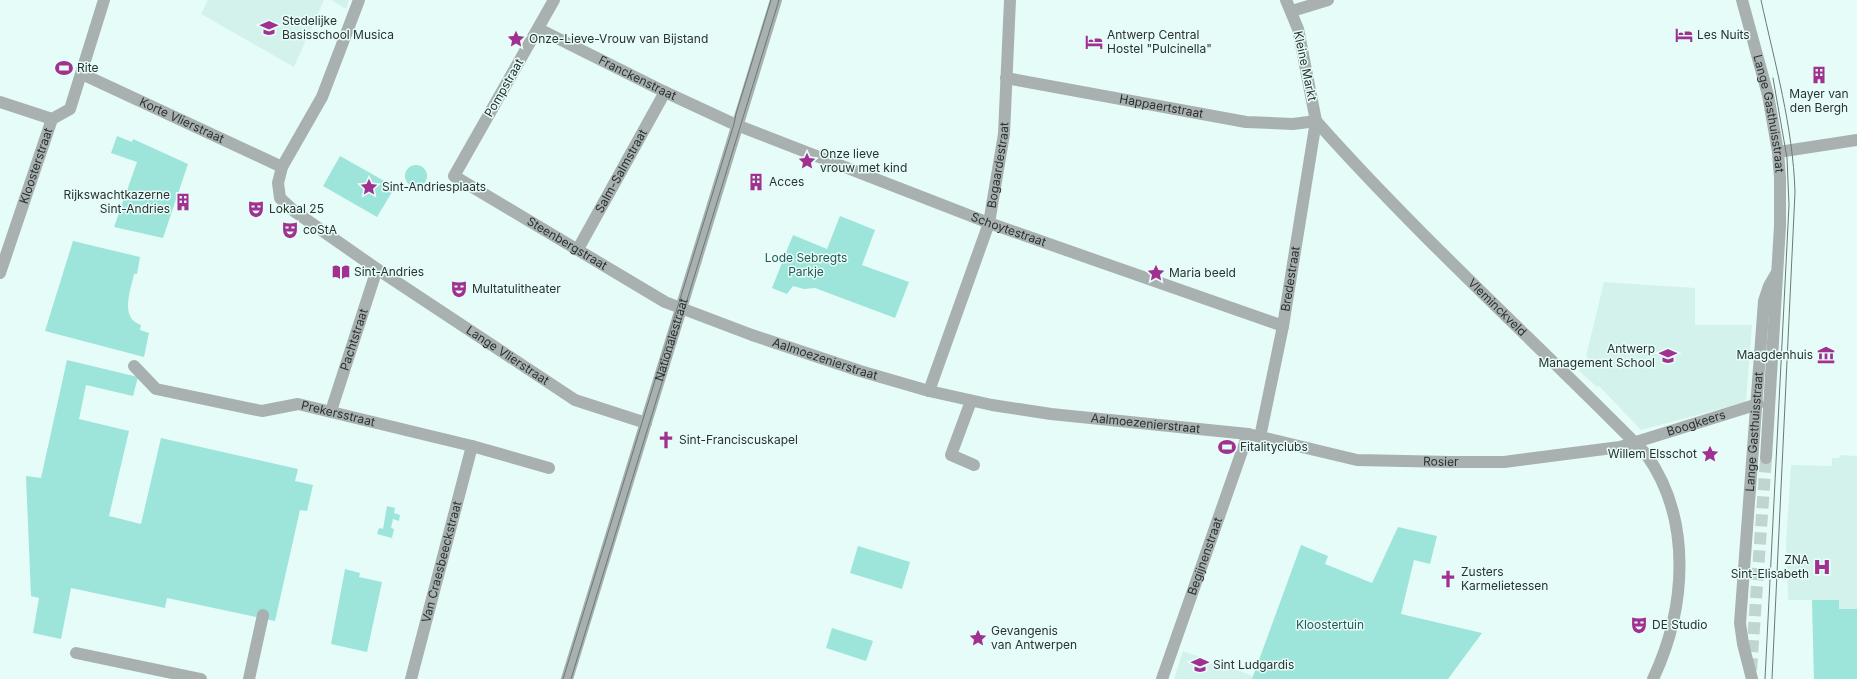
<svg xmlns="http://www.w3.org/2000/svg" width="1857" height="679" viewBox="0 0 1857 679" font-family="Inter,sans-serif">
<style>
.built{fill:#d4f2ec}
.green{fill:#9de5da}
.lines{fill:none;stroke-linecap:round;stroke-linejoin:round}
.minor-tunnel{stroke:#c0d4d0;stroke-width:12;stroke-dasharray:12 6;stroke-linecap:butt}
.minor{stroke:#a8b1b0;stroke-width:12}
.tram{stroke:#6b7976;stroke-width:1}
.labels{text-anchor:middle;stroke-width:3;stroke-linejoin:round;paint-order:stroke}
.poi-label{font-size:12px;fill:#293230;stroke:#e6fcf8;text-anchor:start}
.street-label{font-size:12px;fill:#293230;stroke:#e6fcf8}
.park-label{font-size:12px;fill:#265a54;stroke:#e6fcf8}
</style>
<rect width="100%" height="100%" fill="#e6fcf8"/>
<path class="built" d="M208 0H324L294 67 201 14Z
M331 0H349L346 9Z
M1604 282 1695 288V325H1752L1746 402 1641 430 1599 386 1597 387 1579 371 1588 357 1586 356Z
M1840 455 1857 456V679H1814L1812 600H1788L1786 544 1791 465 1832 466V458H1839Z
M1183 651 1253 676 1252 679H1174Z"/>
<path class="green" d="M117 136 132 142 133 139 188 164 163 238 114 227 137 162 111 153Z
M340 156 395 187 377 217 323 186Z
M405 176a11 11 0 1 1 22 0a11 11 0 1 1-22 0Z
M840 216 875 230 862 265 909 282 895 318 815 288 804 289 793 286 787 294 772 288 793 235 827 249Z
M73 241 140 257 137 274H134C131 290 119 318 141 325L140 330 149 333 144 357 45 331Z
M67 360 138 377 133 396 86 385 79 419 129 431 109 516 141 524 161 438 298 469 295 481 313 485 307 511 300 510 275 621 167 598 165 608 71 588 61 639 33 633 39 598 31 596 26 476 41 478Z
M387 506 395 508 394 513 400 515 399 521 393 519 391 528 394 529 392 538 377 534 379 528 383 529Z
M1398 527 1437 536 1430 564 1414 560 1401 614 1482 633 1448 679H1252L1301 545 1328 556 1325 564 1372 583Z
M858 546 910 562 902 589 850 573Z
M345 569 360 573 359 577 382 582 367 652 331 644Z
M1812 600H1839V609H1857V679H1814Z
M832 628 873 641 866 661 826 648Z"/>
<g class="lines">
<path class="minor-tunnel" d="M1751 670 1766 458"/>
<g class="minor">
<path id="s1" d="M359 0 322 97 282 167 278 183 280 198 294 211 377 269 575 400 646 423"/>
<path id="s2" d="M554 0 454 176 665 302 752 335 860 371 929 391 992 405 1051 414 1248 434 1357 460 1451 462H1504L1620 447 1758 404"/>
<path id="s3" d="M1742 0 1768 95 1778 152 1780 178V226L1766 458"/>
<path d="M1292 11 1328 0"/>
<path id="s4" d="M539 29 665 92 734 124 989 223 1283 326"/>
<path id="s5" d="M82 74 282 167"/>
<path id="s6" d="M1006 78 1246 122 1293 124 1316 121"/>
<path d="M0 102 52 119"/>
<path id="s7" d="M1316 121C1420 238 1537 343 1646 454 1693 520 1686 609 1653 679"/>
<path d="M1778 152 1857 140"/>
<path id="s8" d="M578 249 665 92"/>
<path id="s9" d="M0 273 52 119 70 109 104 0"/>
<path id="s10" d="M134 366 156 389 262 411 298 404 472 446 549 468"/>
<path id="s11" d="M929 391 989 223 1004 134 1010 0"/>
<path d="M971 401 951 455 974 465"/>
<path id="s12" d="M331 411 377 269"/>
<path id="s13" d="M1260 437 1283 326 1316 121 1298 29 1286 0"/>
<path d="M76 653 201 679"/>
<path d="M249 679 263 615"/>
<path id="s14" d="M411 679 472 446"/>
<path id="s15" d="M567 679 776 0"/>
<path id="s16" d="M1162 679 1248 434"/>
<path id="s17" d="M1752 679 1743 644 1740 623 1764 301 1769 286 1776 274"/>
</g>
<path class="tram" d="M1761 0C1775 64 1793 127 1795 192L1772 679
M563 679 734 124 736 114 771 0
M571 679 779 0
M1765 679 1789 205 1787 158 1773 78"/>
</g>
<defs>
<g id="school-bare" transform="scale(1.38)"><path d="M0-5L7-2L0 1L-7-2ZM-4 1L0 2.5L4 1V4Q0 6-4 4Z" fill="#a03190" stroke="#e6fcf8" stroke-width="2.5" paint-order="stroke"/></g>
<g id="hotel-bare" transform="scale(1.38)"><path d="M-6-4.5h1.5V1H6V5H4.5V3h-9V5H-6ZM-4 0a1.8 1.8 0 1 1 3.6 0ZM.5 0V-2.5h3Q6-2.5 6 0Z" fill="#a03190" stroke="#e6fcf8" stroke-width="2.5" paint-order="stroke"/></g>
<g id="sight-bare" transform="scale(1.38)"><path d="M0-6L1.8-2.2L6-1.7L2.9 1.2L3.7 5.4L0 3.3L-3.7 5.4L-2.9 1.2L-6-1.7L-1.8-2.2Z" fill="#a03190" stroke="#e6fcf8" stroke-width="2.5" paint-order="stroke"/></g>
<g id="stadium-bare" transform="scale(1.38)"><path d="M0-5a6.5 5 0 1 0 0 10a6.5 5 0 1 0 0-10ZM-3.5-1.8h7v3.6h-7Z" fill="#a03190" stroke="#e6fcf8" stroke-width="2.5" paint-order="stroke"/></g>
<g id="building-bare" transform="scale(1.38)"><path d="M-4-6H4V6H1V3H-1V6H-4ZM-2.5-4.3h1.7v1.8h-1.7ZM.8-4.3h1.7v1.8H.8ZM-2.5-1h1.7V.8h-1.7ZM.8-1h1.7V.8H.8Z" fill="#a03190" stroke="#e6fcf8" stroke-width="2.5" paint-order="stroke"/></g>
<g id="theatre-bare" transform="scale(1.38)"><path d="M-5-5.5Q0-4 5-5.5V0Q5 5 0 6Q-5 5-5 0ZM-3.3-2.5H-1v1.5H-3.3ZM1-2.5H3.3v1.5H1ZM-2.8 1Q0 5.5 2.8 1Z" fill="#a03190" stroke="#e6fcf8" stroke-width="2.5" paint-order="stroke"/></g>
<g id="library-bare" transform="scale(1.38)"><path d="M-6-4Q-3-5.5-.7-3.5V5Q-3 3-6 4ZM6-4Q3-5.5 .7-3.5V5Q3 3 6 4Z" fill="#a03190" stroke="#e6fcf8" stroke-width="2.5" paint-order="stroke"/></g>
<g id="museum-bare" transform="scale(1.38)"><path d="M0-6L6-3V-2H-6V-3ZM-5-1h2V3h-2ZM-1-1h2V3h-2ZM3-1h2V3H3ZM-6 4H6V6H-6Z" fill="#a03190" stroke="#e6fcf8" stroke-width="2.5" paint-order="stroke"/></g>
<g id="university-bare" transform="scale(1.38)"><path d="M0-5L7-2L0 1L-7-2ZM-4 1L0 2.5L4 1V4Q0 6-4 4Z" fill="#a03190" stroke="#e6fcf8" stroke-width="2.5" paint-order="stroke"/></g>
<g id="church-bare" transform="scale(1.38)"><path d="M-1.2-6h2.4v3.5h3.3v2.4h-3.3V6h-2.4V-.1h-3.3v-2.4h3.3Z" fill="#a03190" stroke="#e6fcf8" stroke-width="2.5" paint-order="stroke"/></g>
<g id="hospital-bare" transform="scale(1.38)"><path d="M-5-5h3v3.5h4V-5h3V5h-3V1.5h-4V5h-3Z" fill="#a03190" stroke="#e6fcf8" stroke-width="2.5" paint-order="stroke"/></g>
</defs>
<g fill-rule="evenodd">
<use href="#school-bare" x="269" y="28"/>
<use href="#hotel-bare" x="1684" y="35"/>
<use href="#sight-bare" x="516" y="39"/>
<use href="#hotel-bare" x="1094" y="42"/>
<use href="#stadium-bare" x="64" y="68"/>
<use href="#building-bare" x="1819" y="75"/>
<use href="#sight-bare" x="807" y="161"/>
<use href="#building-bare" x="756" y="182"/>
<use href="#sight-bare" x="369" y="187"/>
<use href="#building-bare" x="183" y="202"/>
<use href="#theatre-bare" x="256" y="209"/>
<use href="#theatre-bare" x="290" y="230"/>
<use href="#library-bare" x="341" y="272"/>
<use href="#sight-bare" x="1156" y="273"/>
<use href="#theatre-bare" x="459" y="289"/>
<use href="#museum-bare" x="1826" y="355"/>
<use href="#university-bare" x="1668" y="356"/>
<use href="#church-bare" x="666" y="440"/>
<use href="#stadium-bare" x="1227" y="447"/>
<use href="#sight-bare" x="1710" y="454"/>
<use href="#hospital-bare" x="1822" y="567"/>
<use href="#church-bare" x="1448" y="579"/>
<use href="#theatre-bare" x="1639" y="625"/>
<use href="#sight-bare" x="978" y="638"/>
<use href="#school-bare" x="1200" y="665"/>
</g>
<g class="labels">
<g class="poi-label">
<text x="282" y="25">Stedelijke<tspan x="282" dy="14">Basisschool Musica</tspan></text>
<text x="1107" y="39">Antwerp Central<tspan x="1107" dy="14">Hostel "Pulcinella"</tspan></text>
<text x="1697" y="39">Les Nuits</text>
<text x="529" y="43">Onze-Lieve-Vrouw van Bijstand</text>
<text x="77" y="72">Rite</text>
<text x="1819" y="98" text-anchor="middle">Mayer van<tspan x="1819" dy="14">den Bergh</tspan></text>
<text x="820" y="158">Onze lieve<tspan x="820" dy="14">vrouw met kind</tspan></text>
<text x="769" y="186">Acces</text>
<text x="382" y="191">Sint-Andriesplaats</text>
<text x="170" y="199" text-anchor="end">Rijkswachtkazerne<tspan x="170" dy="14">Sint-Andries</tspan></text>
<text x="269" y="213">Lokaal 25</text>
<text x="303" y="234">coStA</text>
<text x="354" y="276">Sint-Andries</text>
<text x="1169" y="277">Maria beeld</text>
<text x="472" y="293">Multatulitheater</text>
<text x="1655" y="353" text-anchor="end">Antwerp<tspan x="1655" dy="14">Management School</tspan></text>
<text x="1813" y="359" text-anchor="end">Maagdenhuis</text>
<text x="679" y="444">Sint-Franciscuskapel</text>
<text x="1240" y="451">Fitalityclubs</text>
<text x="1697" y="458" text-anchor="end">Willem Elsschot</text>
<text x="1809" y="564" text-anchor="end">ZNA<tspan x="1809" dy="14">Sint-Elisabeth</tspan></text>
<text x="1461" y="576">Zusters<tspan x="1461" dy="14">Karmelietessen</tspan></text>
<text x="1652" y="629">DE Studio</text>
<text x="991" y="635">Gevangenis<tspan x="991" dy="14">van Antwerpen</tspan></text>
<text x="1213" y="669">Sint Ludgardis</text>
</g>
<g class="street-label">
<text transform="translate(1305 66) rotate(78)" y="4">Kleine Markt</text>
<text dy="4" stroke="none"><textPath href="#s4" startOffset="110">Franckenstraat</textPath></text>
<text transform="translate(504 88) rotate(-60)" y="4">Pompstraat</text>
<text dy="4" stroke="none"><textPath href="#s6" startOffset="158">Happaertstraat</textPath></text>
<text dy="4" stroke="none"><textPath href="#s3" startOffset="117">Lange Gasthuisstraat</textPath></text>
<text dy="4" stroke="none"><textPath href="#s5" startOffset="110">Korte Vlierstraat</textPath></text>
<text dy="4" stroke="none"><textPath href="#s11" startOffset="237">Bogaardestraat</textPath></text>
<text dy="4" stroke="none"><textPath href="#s9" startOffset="113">Kloosterstraat</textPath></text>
<text dy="4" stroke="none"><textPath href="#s8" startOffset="89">Salm-Salmstraat</textPath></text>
<text dy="4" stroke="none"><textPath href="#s4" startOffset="511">Schoytestraat</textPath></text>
<text dy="4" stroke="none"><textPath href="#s2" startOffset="334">Steenbergstraat</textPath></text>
<text dy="4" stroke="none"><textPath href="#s13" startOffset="161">Bredestraat</textPath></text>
<text dy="4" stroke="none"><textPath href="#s7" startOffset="260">Vleminckveld</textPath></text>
<text dy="4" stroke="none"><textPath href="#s12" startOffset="75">Pachtstraat</textPath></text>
<text dy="4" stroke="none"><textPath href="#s15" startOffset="355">Nationalestraat</textPath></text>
<text dy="4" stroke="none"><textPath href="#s1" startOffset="493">Lange Vlierstraat</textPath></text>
<text dy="4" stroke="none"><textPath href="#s2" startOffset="618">Aalmoezenierstraat</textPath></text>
<text dy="4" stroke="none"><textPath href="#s10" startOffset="218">Prekersstraat</textPath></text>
<text dy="4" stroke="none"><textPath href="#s2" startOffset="1505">Boogkeers</textPath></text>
<text dy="4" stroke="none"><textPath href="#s2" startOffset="946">Aalmoezenierstraat</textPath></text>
<text dy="4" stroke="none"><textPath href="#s17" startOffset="249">Lange Gasthuisstraat</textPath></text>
<text dy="4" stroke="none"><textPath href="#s2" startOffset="1245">Rosier</textPath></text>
<text dy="4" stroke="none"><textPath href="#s16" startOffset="130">Begijnenstraat</textPath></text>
<text dy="4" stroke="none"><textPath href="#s14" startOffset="121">Van Craesbeeckstraat</textPath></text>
</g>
<g class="park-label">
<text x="806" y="262">Lode Sebregts<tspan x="806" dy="14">Parkje</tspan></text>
<text x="1330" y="629">Kloostertuin</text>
</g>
</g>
</svg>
